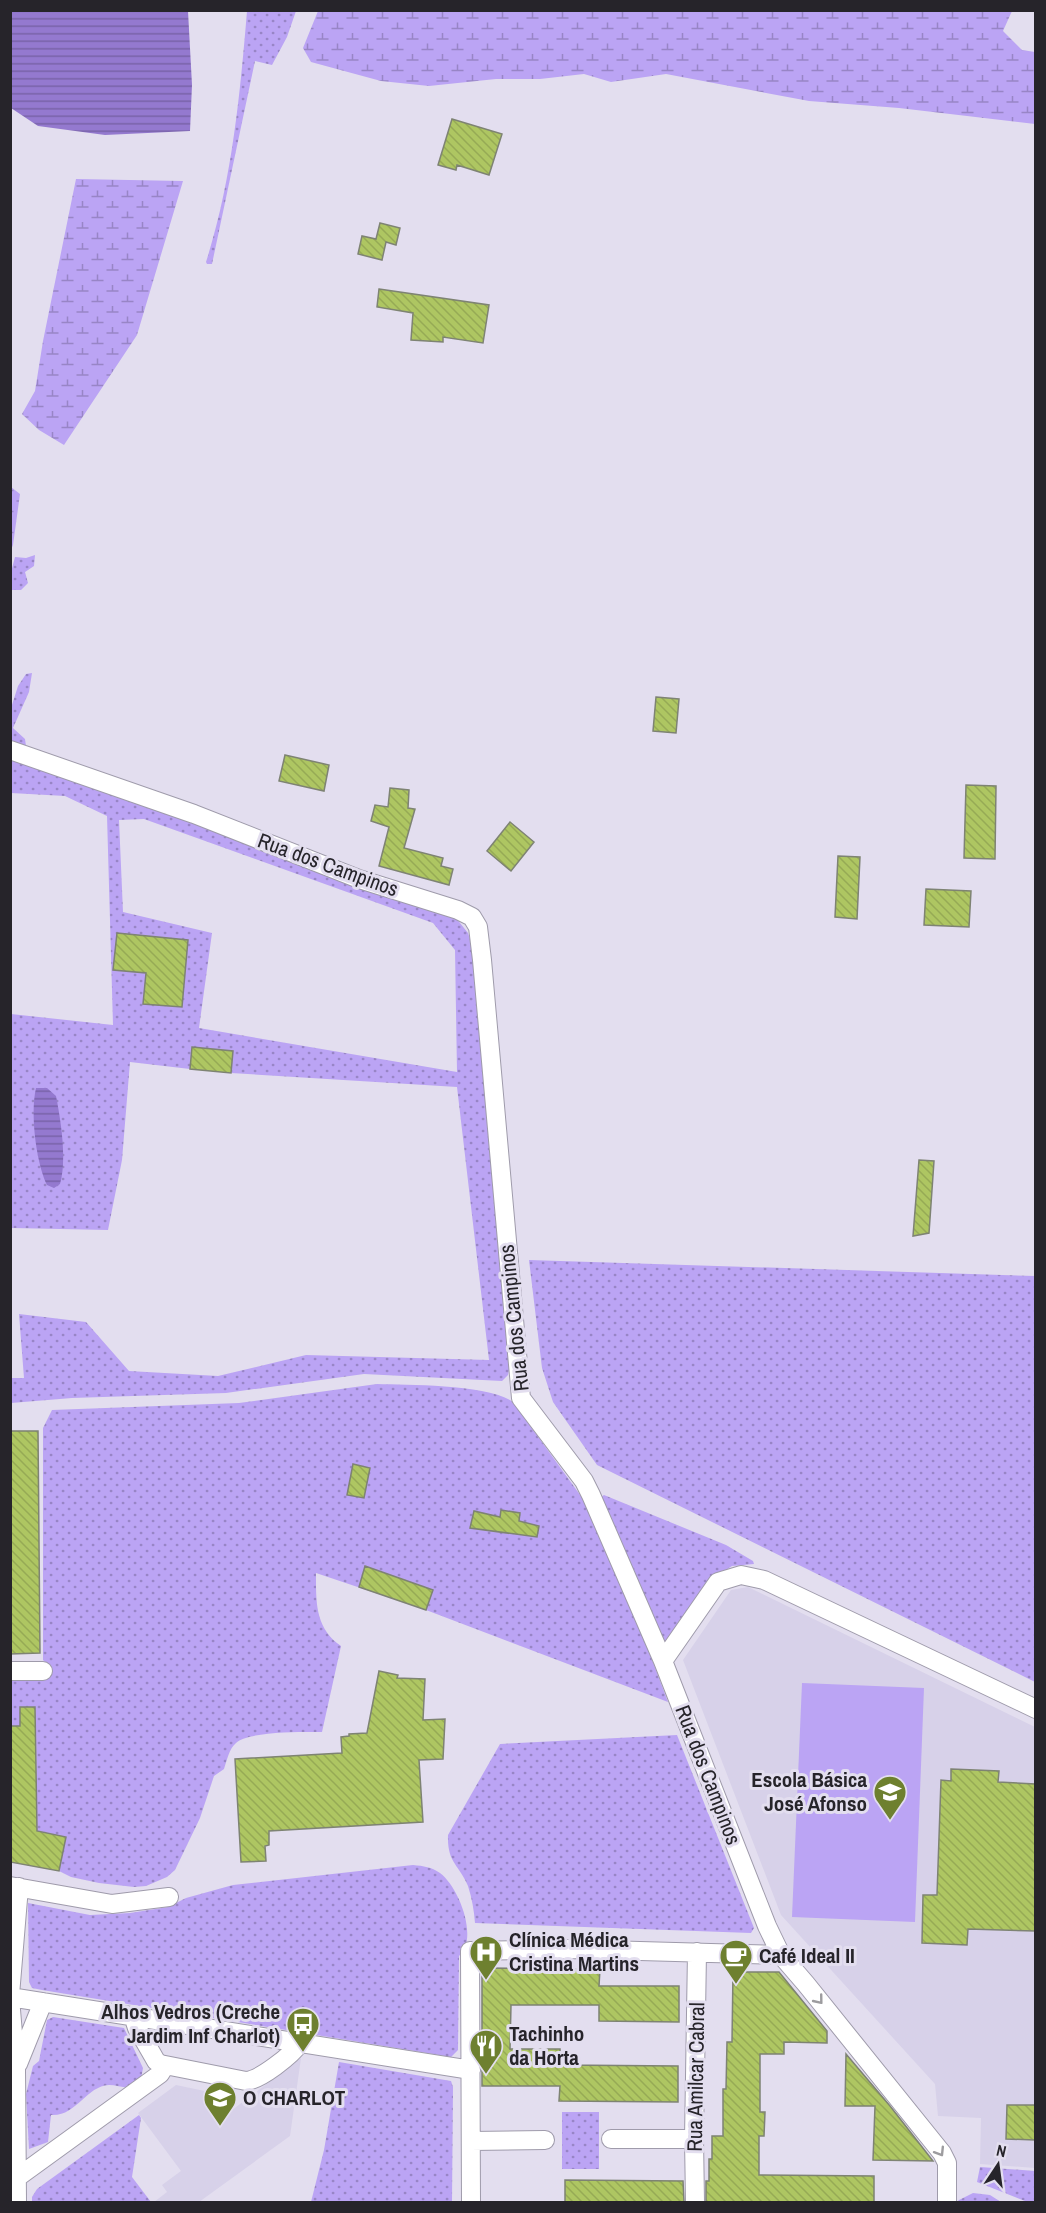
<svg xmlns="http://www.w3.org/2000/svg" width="1046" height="2213" viewBox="0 0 1046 2213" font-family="'Archivo Narrow',sans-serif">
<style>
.built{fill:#d7d1e9}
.grass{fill:url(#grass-dots);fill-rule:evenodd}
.wetland{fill:url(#wetland-marsh)}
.pitch{fill:#bba4f4}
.water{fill:url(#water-rules)}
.building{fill:url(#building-back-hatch);stroke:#7e8373;stroke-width:1.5}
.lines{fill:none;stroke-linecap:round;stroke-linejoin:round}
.street-casing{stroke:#9f9bab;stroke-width:20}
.street{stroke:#fff;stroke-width:18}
.oneway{stroke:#9d9c9f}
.labels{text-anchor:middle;stroke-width:6;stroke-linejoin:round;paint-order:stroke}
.street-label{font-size:21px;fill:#26242a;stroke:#e3deef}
.poi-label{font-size:21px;font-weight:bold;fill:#26242a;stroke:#e3deef;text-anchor:start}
</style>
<defs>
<pattern id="grass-dots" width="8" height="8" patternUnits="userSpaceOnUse" patternTransform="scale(1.5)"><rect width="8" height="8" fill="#bba4f4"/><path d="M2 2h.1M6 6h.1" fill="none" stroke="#9885c6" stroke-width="1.8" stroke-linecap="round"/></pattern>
<pattern id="wetland-marsh" width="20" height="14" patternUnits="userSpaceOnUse" patternTransform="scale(1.5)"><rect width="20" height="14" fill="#bba4f4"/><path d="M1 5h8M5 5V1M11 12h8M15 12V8" fill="none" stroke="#9885c6"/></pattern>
<pattern id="water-rules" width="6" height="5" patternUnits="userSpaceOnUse" patternTransform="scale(1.5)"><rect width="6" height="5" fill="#9479cf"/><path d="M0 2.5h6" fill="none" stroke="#7963a8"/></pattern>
<pattern id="building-back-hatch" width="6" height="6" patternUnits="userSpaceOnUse" patternTransform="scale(1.5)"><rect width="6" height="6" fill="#aec662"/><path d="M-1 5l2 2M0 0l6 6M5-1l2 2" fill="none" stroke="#96aa55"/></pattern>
</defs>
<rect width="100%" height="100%" fill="#e3deef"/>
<path class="built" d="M748 1587 1035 1727V2168L980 2164 981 2118 938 2116 935 2084 781 1915 683 1660 731 1590Z
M301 2058 290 2136 199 2202H154L167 2192 162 2185 181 2171 138 2113 176 2085 219 2094 232 2110Z"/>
<path class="grass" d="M247 11H296L287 37 272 65 255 61 212 264H207L206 262C232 181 240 95 247 11Z
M35 555 34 566 25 572 28 583 21 590H11V572L15 557 26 558Z
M32 673 29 692 13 728 25 739 26 746 23 750 11 746V708L18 686 26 674Z
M10 754 456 918 468 933 473 948 510 1366 508 1375 502 1381 364 1374 226 1393 72 1398 11 1403V1378H24L19 1314 86 1322 129 1371 218 1376 306 1355 489 1360 457 1087 231 1073 233 1051 193 1047 190 1069 130 1062 122 1160 108 1230 12 1228 11 1014 113 1025 107 816 65 796 11 793ZM144 819 433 923 455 950 457 1072 199 1028 212 933 123 912 119 820Z
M529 1260 1035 1276V1682L597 1465 553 1402 542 1368Z
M377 1384C409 1385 488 1384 513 1402L583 1499 648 1649 668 1702 426 1610 316 1573C316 1602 315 1628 341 1646L322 1732C303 1732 249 1731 236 1743 229 1749 227 1760 224 1769L214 1776 200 1818 175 1870 167 1877 146 1886 134 1887 99 1883 71 1877 59 1871 66 1837 37 1831 36 1726H11L10 1678 47 1668 45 1662 43 1660V1428L52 1410 239 1403Z
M604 1495 726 1545 753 1561 754 1564 732 1566 710 1580 664 1644 601 1497Z
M677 1735 754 1928 751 1933 475 1923C474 1911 472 1898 468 1886 459 1864 447 1863 448 1835L500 1744Z
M413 1865C424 1866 431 1867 440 1873 459 1887 479 1939 459 1956L458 2050 451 2057 42 1990 32 1988 29 1982 28 1903 90 1915 130 1913 168 1907 186 1898 233 1885Z
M53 2017 124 2028 143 2068 141 2079 128 2088C122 2087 115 2085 109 2085 86 2086 76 2117 51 2115L48 2142 29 2149 26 2094 33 2066 39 2061 47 2020Z
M339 2062 451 2081 453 2087 452 2202H311L324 2150Z
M562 2112H599V2169H562Z
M139 2115 141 2118 132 2177 151 2202H32V2197L37 2189Z
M980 2167 1035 2171V2202L1025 2201 977 2182Z
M973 2193 990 2195 1001 2202H957L959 2200Z"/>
<path class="wetland" d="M318 11H1012L1003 31 1022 50 1035 52V124L899 108 809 101 666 74 611 82 584 74 540 79H496L429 86 381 81 311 62 303 48Z
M76 179 183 181 137 335 64 445 39 430 22 414 35 391 43 341Z
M11 487 20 494 13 545 11 550Z"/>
<path class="pitch" d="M802 1683 924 1688 915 1922 792 1917Z"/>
<path class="water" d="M10 11H188L192 85 190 131 105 135 38 126 11 108Z
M36 1088H47L56 1096C61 1121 67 1160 60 1184L54 1188 47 1185C36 1162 30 1113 36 1088Z"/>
<path class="building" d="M452 119 502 134 489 175 457 165 456 170 438 165Z
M380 223 400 228 396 245 386 242 382 260 358 254 362 236 376 239Z
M379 289 489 305 483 343 443 337V342L411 340 413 313 377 307Z
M656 697 679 699 676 733 653 731Z
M285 755 329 765 324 791 279 781Z
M966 785 996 786 995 859 964 858Z
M390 788 409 790 408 808 415 809 404 848 443 858 441 866 453 869 449 885 379 866 389 827 371 821 375 805 388 807Z
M510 822 534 842 511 871 487 851Z
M838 856 860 857 857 919 835 917Z
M926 889 971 891 969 927 924 925Z
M117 933 188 940 182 1007 143 1004 146 973 113 970Z
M192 1047 233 1051 231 1073 190 1069Z
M919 1160 934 1161 929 1233 913 1236Z
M10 1431H38L40 1653 10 1654Z
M353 1464 370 1468 364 1498 347 1495Z
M501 1510 520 1513 519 1521 539 1526 537 1537 470 1528 474 1511 500 1517Z
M365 1566 433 1590 426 1610 359 1587Z
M379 1671 398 1675 397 1678 425 1679 423 1720 445 1719 443 1759 419 1760 423 1822 269 1831V1845L265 1846 266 1861 241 1862 235 1759 342 1753 341 1737 349 1736V1734L367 1733Z
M20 1707H35L37 1831 66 1837 59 1871 10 1862V1726H20Z
M951 1769 999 1771 998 1782 1035 1784V1931L968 1929 967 1945 922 1943 923 1895H937L941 1780 951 1781Z
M482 1968 600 1969 599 1986H679V2022L599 2021V2005H511L510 2049H560V2065L678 2066V2102L559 2101 560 2086H482Z
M733 1972H779L827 2031V2043L784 2042V2054H760V2112H765L764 2136H759V2175L874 2176V2202H706V2181H709V2159H712V2136H723V2089H726L727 2042H732Z
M846 2054 890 2106 933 2161 873 2160 875 2106H845Z
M1007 2105H1035V2140L1006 2139Z
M565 2180 683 2181 684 2202H565Z"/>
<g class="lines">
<g class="street-casing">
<path id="street" d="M10 750 194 814 359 879 458 910 472 917 478 927 482 960 521 1398 584 1481 591 1495 663 1661 767 1926 781 1955 806 1984 942 2153 947 2163V2202
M663 1661 718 1582 741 1575 764 1580 1036 1709
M10 1671H43
M10 1886 112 1904 169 1897
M10 1995 19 1887
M10 1997 471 2070
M10 1998 16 2069 17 2202
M133 2016 137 2028 156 2061 160 2064 246 2081C260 2080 292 2055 300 2043
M18 2064 43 2002
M611 2139H694
M471 2141 545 2140
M18 2177 160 2074 165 2066
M471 2202 470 1951 569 1949 781 1955
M695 2202 694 2139 697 1952"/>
</g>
<use href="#street" class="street"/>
</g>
<defs><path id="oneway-chevron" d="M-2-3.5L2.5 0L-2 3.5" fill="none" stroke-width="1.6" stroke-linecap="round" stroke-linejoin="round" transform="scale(1.5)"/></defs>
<g class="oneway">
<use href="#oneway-chevron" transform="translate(819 2000) rotate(51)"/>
<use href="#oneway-chevron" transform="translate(940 2152) rotate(58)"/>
</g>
<defs>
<g id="school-pin" transform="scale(1.725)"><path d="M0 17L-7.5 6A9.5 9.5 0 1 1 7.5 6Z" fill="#6e802f" stroke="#e3deef"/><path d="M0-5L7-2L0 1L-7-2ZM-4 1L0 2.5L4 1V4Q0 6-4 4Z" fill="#fff"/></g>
<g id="hospital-pin" transform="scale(1.725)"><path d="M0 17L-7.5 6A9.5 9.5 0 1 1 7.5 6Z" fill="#6e802f" stroke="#e3deef"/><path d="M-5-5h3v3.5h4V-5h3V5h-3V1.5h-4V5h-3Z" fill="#fff"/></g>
<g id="cafe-pin" transform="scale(1.725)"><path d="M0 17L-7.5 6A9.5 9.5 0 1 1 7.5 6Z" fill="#6e802f" stroke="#e3deef"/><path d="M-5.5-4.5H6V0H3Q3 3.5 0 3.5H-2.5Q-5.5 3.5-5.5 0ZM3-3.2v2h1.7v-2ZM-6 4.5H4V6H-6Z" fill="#fff"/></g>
<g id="bus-pin" transform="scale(1.725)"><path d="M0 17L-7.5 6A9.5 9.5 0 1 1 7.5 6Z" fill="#6e802f" stroke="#e3deef"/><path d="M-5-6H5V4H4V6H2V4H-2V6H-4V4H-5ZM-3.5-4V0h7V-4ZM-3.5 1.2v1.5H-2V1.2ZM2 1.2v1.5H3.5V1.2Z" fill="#fff"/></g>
<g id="restaurant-pin" transform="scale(1.725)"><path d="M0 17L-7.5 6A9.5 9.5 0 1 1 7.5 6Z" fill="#6e802f" stroke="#e3deef"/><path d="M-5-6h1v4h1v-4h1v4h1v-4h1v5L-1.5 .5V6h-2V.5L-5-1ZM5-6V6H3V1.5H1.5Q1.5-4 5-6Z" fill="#fff"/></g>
</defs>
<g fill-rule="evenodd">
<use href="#school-pin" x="890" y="1792"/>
<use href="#hospital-pin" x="486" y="1952"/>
<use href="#cafe-pin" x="736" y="1956"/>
<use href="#bus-pin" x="303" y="2024"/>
<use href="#restaurant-pin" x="486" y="2046"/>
<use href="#school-pin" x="220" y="2098"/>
</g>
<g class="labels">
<g class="street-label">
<text transform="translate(328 865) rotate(20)" y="7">Rua dos Campinos</text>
<text transform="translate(514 1318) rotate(-96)" y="7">Rua dos Campinos</text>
<text transform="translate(708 1775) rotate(69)" y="7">Rua dos Campinos</text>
<text transform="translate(696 2077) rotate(-89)" y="7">Rua Amilcar Cabral</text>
</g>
<g class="poi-label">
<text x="867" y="1787" text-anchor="end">Escola Básica<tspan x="867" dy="24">José Afonso</tspan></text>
<text x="509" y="1947">Clínica Médica<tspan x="509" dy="24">Cristina Martins</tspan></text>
<text x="759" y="1963">Café Ideal II</text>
<text x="280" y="2019" text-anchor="end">Alhos Vedros (Creche<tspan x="280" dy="24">Jardim Inf Charlot)</tspan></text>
<text x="509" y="2041">Tachinho<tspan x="509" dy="24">da Horta</tspan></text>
<text x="243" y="2105">O CHARLOT</text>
</g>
</g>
<rect width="1046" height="2213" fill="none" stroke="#26242a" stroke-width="24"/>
<g transform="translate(998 2165) rotate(13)" stroke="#e3deef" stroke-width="4.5" paint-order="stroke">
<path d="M0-4.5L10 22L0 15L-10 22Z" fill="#26242a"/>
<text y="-9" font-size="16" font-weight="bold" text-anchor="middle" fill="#26242a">N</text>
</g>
</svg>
